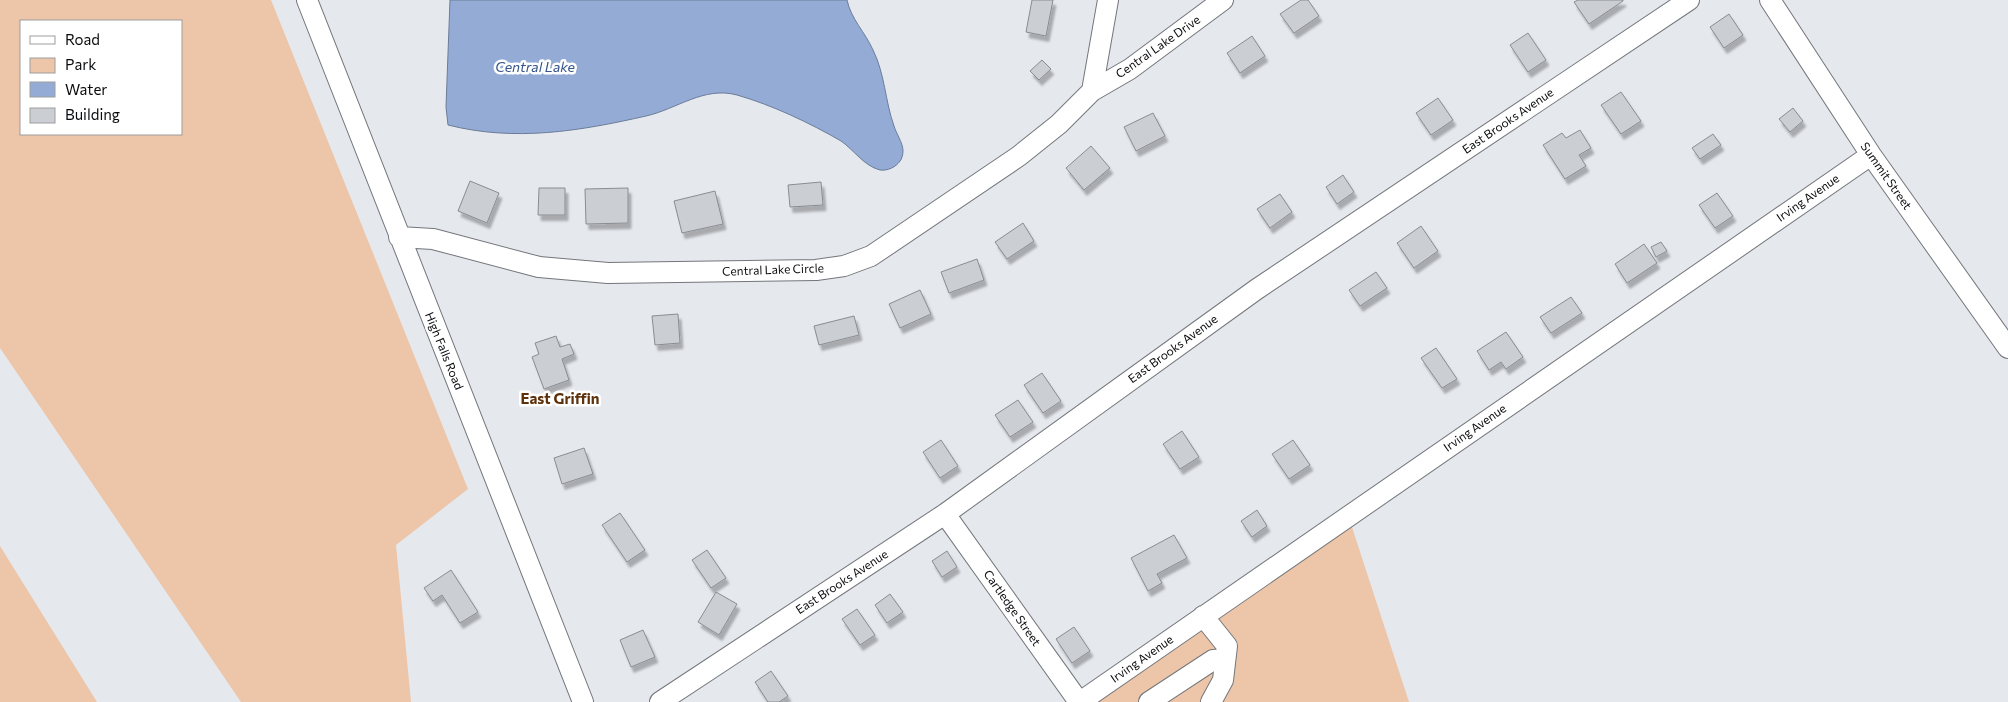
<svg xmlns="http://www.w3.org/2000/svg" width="2008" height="702" viewBox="0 0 2008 702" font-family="Commissioner,sans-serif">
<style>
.green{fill:#edc5a9;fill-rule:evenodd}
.water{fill:#94acd5;stroke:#6b7c99}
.building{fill:#cbced3;stroke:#898c91;filter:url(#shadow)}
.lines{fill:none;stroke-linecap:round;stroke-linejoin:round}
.minor-casing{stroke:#73767b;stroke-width:22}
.minor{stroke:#fff;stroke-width:20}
.labels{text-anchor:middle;stroke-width:5;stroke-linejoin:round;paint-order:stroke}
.street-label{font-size:12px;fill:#0a0b0d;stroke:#fff}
.water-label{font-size:14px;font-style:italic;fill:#355489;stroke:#fff}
.quarter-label{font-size:15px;font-weight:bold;fill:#5d310b;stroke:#fff}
</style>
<defs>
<filter id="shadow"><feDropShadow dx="3" dy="5.5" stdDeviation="1" flood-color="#0004"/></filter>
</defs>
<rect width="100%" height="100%" fill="#e5e8ed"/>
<path class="green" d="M0 0H271L468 489 396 545 411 702H241L0 348ZM181 21V134H21V21Z
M1348 515 1409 702H1080Z
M0 546 97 702H0Z"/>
<path class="water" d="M450 0H847C851 19 865 32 873 50 885 74 885 101 894 126 896 133 903 143 903 151 903 154 902 159 900 161 896 167 888 171 880 170 864 166 854 150 841 141 810 123 772 105 737 95 704 86 677 109 646 116 580 131 515 142 448 125L446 107Z"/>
<path class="building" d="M1032 0H1053L1046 36 1026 32Z
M1301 0H1308L1319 16 1294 33 1280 14Z
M1578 0H1623V1L1589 24 1574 2Z
M1729 14 1743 35 1724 48 1710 27Z
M1528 33 1546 60 1528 72 1510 45Z
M1252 36 1265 56 1240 73 1227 53Z
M1042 60 1051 69 1039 80 1030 71Z
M1621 92 1641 121 1621 134 1601 105Z
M1438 98 1453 120 1431 135 1416 113Z
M1793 108 1803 121 1790 132 1779 119Z
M1153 113 1165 136 1136 151 1124 127Z
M1580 130 1591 148 1579 155 1586 166 1565 179 1543 145 1562 133 1566 138Z
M1713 134 1721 145 1700 159 1692 148Z
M1091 146 1110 168 1084 190 1066 168Z
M1343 175 1354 192 1337 204 1326 187Z
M470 181 499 193 487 223 458 211Z
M821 182 823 205 790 207 788 185Z
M539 188H565V215H538Z
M628 188V223L586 224 585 189Z
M715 191 723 224 682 233 674 201Z
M1717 193 1733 216 1715 228 1699 205Z
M1280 194 1292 212 1270 228 1257 209Z
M1023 223 1034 241 1007 259 995 242Z
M1421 226 1438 251 1414 268 1397 243Z
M1661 242 1667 251 1656 257 1651 247Z
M1644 244 1657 263 1627 283 1615 264Z
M977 259 984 280 949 293 941 272Z
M1376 272 1387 288 1360 306 1349 290Z
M920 290 931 314 900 328 889 304Z
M1571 297 1582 313 1551 333 1540 317Z
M678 314 680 343 655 345 652 316Z
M854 316 859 335 819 345 814 326Z
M1506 332 1523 357 1506 369 1501 362 1489 370 1477 351Z
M556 336 560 347 570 344 574 354 562 359 569 380 544 389 532 357 539 354 535 343Z
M1436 348 1457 379 1442 388 1421 358Z
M1042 373 1061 401 1043 413 1024 385Z
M1018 400 1033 422 1010 437 995 415Z
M1182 431 1199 457 1180 469 1163 444Z
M941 440 958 466 940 478 923 452Z
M1293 440 1310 465 1289 479 1272 454Z
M584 448 593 474 562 484 554 458Z
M1257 510 1267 526 1252 537 1241 521Z
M620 513 645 550 627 562 602 525Z
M1174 535 1187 558 1157 574 1162 583 1148 591 1131 558Z
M707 550 726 578 711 588 692 560Z
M947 551 957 567 942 577 932 561Z
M451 570 478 612 460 623 442 595 433 601 424 588Z
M716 592 737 604 719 635 698 622Z
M890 594 903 612 887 623 875 605Z
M857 609 875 635 860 645 842 619Z
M1074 627 1090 651 1072 663 1056 639Z
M643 630 655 657 631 667 620 640Z
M771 671 788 696 779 702H768L755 682Z"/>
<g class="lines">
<g class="minor-casing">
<path id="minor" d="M307 0 583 702
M1770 0 1871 155 2008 348
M1092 91 1130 69 1223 0
M399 237 433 239 539 267 608 273 816 270 844 266 871 256 1019 156 1059 124 1092 91 1108 0
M945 514 1079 702
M1203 616 1227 646 1223 680 1211 702
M660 702 945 514 1257 289 1689 0
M1080 702 1871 155
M1149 702 1213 660 1225 659"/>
</g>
<use href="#minor" class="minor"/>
</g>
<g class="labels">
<g class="street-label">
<text transform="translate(1158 47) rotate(-35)" y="4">Central Lake Drive</text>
<text transform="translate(1508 121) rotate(-34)" y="4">East Brooks Avenue</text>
<text transform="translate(1886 176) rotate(55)" y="4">Summit Street</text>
<text transform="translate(1808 198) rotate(-35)" y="4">Irving Avenue</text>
<text transform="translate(773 270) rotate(-2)" y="4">Central Lake Circle</text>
<text transform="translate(1173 349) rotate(-36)" y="4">East Brooks Avenue</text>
<text transform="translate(444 351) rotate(68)" y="4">High Falls Road</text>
<text transform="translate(1475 428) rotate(-35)" y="4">Irving Avenue</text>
<text transform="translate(842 582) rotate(-33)" y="4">East Brooks Avenue</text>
<text transform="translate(1012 608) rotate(55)" y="4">Cartledge Street</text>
<text transform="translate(1142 659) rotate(-35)" y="4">Irving Avenue</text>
</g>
<g class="water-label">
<text x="535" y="72">Central Lake</text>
</g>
<g class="quarter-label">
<text x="560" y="404">East Griffin</text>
</g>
</g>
<rect x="20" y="20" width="162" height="115" fill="#ffffff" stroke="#9d9d9e"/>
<rect x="30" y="36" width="25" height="8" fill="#ffffff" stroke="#9d9d9e"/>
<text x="65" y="45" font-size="15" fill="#0a0b0d">Road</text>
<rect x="30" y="58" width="25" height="15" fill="#edc5a9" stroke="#9d9d9e"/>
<text x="65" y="70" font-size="15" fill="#0a0b0d">Park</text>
<rect x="30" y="82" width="25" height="15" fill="#94acd5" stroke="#9d9d9e"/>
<text x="65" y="95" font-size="15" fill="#0a0b0d">Water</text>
<rect x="30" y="108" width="25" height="15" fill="#cbced3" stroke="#9d9d9e"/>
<text x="65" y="120" font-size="15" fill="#0a0b0d">Building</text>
</svg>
